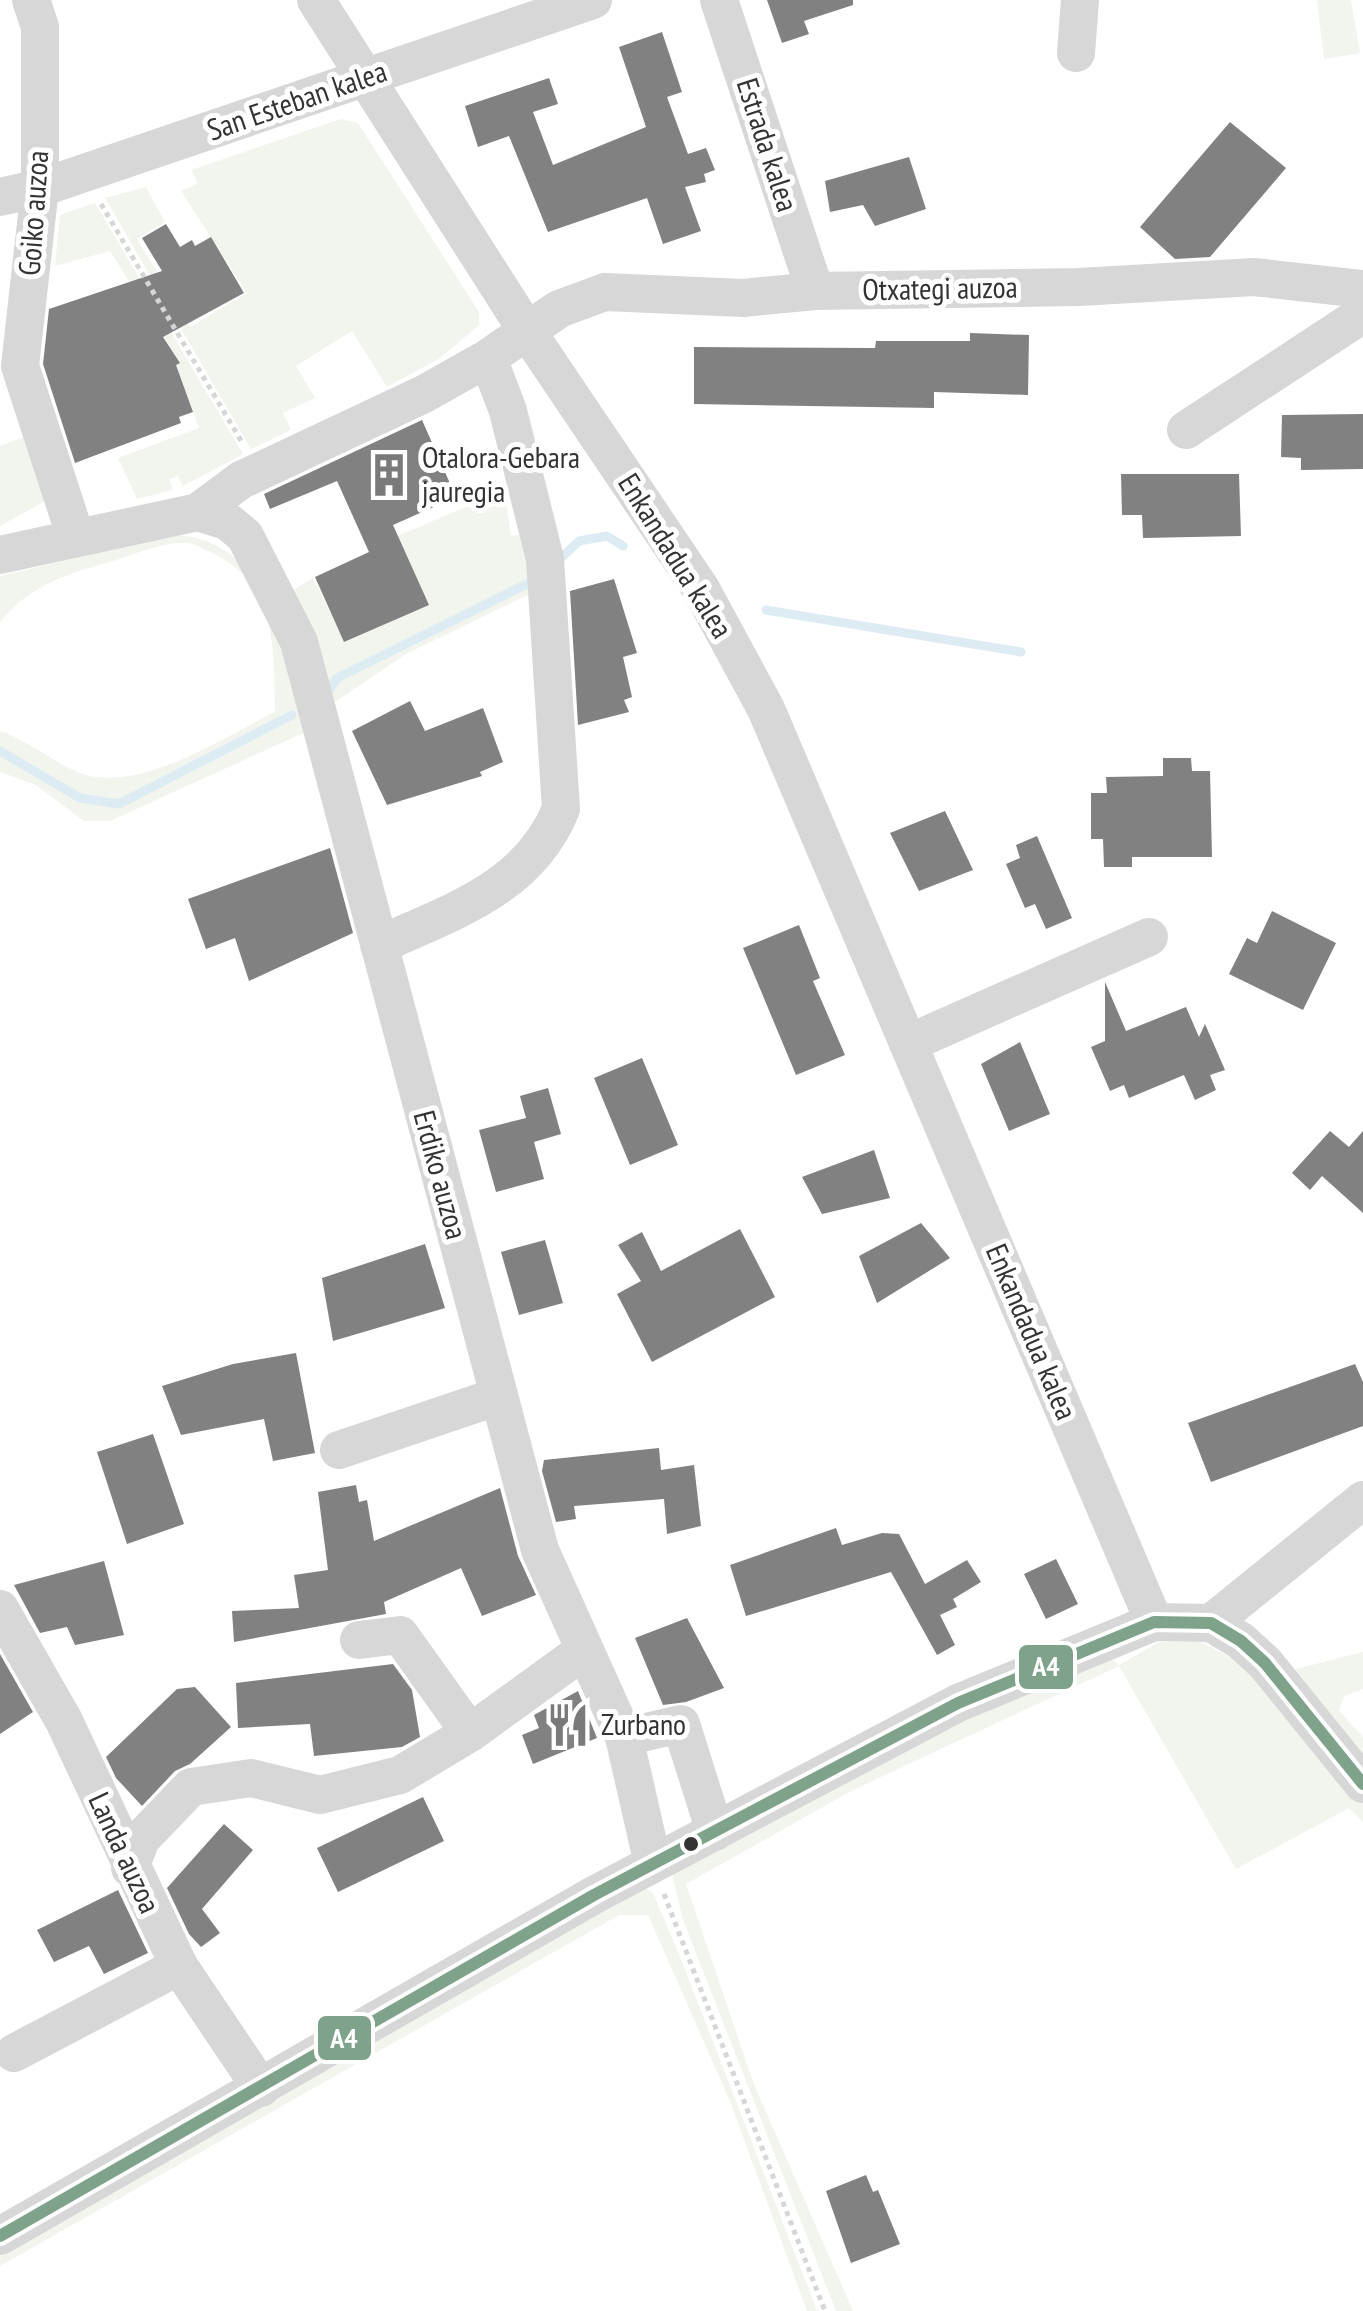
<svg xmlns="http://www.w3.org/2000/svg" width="1363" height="2311" viewBox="0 0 1363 2311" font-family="'PT Sans Narrow',sans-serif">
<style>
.green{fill:#f1f5ed}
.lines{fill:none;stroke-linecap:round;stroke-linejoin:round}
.stream{stroke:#ddebf3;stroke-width:9}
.building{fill:#818181}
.path{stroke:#d6d6d6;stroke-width:5;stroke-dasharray:5 5;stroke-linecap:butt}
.minor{stroke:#d7d7d7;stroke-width:38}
.bus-1-casing{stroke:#fff;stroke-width:20}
.bus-1{stroke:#7ea28a;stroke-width:12}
.bus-dot{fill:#333;stroke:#fff;stroke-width:4}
.labels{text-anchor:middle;stroke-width:10;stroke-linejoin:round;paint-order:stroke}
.street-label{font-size:30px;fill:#333;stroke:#fff}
.poi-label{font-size:30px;fill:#333;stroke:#fff;text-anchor:start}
.line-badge{stroke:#fff;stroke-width:4}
.badge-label{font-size:28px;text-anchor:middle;font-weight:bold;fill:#fff}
</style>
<rect width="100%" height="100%" fill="#fff"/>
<path class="green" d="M1317 0H1351L1360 53 1324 59Z
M341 119 358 123 479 312V325L440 358 387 387 352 331 296 366 315 398 283 413 291 430 251 449 105 198 146 187 165 222 137 239 190 327 247 293 181 191 198 183 191 170Z
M95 203 243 454 183 486 178 476 169 479 173 490 137 499 118 458 199 428 176 365 180 363 110 251 55 266 60 215Z
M32 434 45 501 0 526V446Z
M497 494 506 502 511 536 530 533 538 590 406 654 329 706 293 590 313 578 345 642 428 605 376 545Z
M172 535C271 537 286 654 312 729L110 821H84L36 785 0 772V731C27 740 49 759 75 771 134 798 221 738 275 712 274 648 277 581 210 552 204 550 195 544 189 543 165 541 136 554 113 561 67 574 31 584 0 622V576Z
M1159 1642H1201L1234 1659 1269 1691 1313 1752 1363 1803V1822L1349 1808 1236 1869 1119 1666 853 1790 686 1884 753 2082 853 2311H836L683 1920 671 1870 866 1767 1106 1654 1119 1665Z
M1363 1652V1689L1344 1696 1339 1711 1363 1737V1766L1306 1697 1296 1669Z
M642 1886 653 1893 681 1959 817 2311H807L730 2101 648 1915H619L0 2266V2249Z"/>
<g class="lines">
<path class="stream" d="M561 558 579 541 607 536 623 546
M766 610 1021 652
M326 695 337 678 531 582
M0 751 80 798 119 804 292 715"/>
</g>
<path class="building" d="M767 0H853V5L804 21 809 34 782 43Z
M662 32 682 92 667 97 688 154 706 148 715 170 704 174 706 182 685 187 701 231 663 244 647 198 548 232 509 136 478 147 465 106 549 78 558 104 533 112 553 165 646 127 619 47Z
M1230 122 1286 168 1210 257 1175 259 1140 227Z
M909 157 926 209 875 226 863 205 830 212 825 181Z
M166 224 180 247 192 240 195 246 211 237 244 293 163 337 180 363 176 365 193 412 179 417 181 423 75 463 43 364 49 309 162 271 142 238Z
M970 333 1029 335 1028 395 934 392V408L694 404V347L875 348 876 341H970Z
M1363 414V469L1301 470V458L1281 457 1282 415Z
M422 420 456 497 393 525 429 605 344 642 315 577 369 552 337 481 270 509 264 494Z
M1121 474H1239L1241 536 1143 538 1142 515H1122Z
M614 579 637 653 623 657 632 697 624 700 629 712 578 725 570 591Z
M410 701 425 731 483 708 503 762 480 772 482 776 387 805 352 731Z
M1163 758H1191L1192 771H1210L1212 857H1132V867H1104L1103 839H1091V793H1107L1106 777 1163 776Z
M945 811 973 870 919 891 890 833Z
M1037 836 1072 918 1046 929 1035 904 1025 908 1006 864 1020 858 1016 845Z
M330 848 353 933 249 981 235 938 206 949 188 899Z
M1272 911 1336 943 1303 1010 1229 974 1247 938 1257 943Z
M799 925 820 978 813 981 845 1055 796 1075 743 948Z
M1105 982 1126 1031 1186 1007 1199 1037 1205 1024 1225 1070 1210 1075 1216 1090 1195 1100 1184 1075 1129 1098 1124 1085 1110 1091 1091 1047 1105 1041Z
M1020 1042 1050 1114 1009 1131 981 1064Z
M642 1058 678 1145 630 1165 594 1078Z
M548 1088 561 1134 534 1142 544 1179 496 1192 479 1130 526 1118 520 1096Z
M1330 1131 1349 1147 1363 1131V1213L1322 1176 1310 1190 1292 1173Z
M874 1150 890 1198 822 1214 802 1177Z
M921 1223 950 1258 877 1303 859 1256Z
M740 1229 775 1297 652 1362 617 1294 641 1281 618 1245 642 1232 661 1271Z
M545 1240 563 1303 519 1315 501 1252Z
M425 1244 445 1308 333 1341 322 1278Z
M296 1353 315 1453 273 1461 264 1419 181 1435 162 1386 233 1364Z
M1355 1364 1363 1382V1426L1211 1482 1188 1423Z
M153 1434 184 1524 127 1544 97 1452Z
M659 1448 661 1470 694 1465 701 1526 667 1534 664 1499 574 1506 576 1519 556 1522 542 1471 544 1460Z
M356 1485 359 1502 367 1500 374 1541 500 1488 518 1556 536 1595 482 1616 461 1568 384 1602 386 1614 234 1642 232 1611 299 1608 294 1575 328 1570 318 1492Z
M836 1528 842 1545 882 1533 899 1534 925 1584 967 1560 981 1582 953 1599 957 1607 940 1615 955 1645 937 1655 891 1572 746 1616 730 1565Z
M1056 1559 1078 1604 1046 1619 1024 1574Z
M104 1561 124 1635 75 1645 67 1627 40 1633 14 1585Z
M687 1618 724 1688 686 1702 663 1705 635 1638Z
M0 1654 33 1712 0 1734Z
M393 1664 412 1690 420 1737 402 1747 314 1756 310 1724 238 1728 236 1683Z
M195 1687 231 1727 190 1764 175 1771 142 1806 116 1778 106 1757 177 1689Z
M578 1691 597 1738 533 1764 522 1735 539 1728 534 1715Z
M423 1797 444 1841 338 1892 317 1848Z
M224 1824 253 1850 202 1909 220 1933 201 1947 189 1934 167 1888Z
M118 1890 148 1953 104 1974 89 1946 54 1962 37 1930Z
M866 2175 873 2192 878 2190 900 2244 851 2263 826 2191Z"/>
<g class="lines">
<path class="path" d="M101 204 243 444
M664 1894 825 2311"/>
<path class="minor" d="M31 0 40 27V188L20 366 76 538
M316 0 527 331 701 589 766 709 1154 1622
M719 0 815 291
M1076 53 1080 0
M0 197 40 188 593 0
M1186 430 1363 314
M198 512 227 521 245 536 299 642 540 1550 624 1737 653 1864
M0 555 198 512 241 480 424 394 488 358 559 309 605 292 743 298 815 291 1079 287 1254 277 1363 289
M379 945C453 911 528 889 561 809L545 559 508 411 488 358
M909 1043 1149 937
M339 1450 499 1396
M0 1609 64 1721 179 1966 261 2088
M1211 1623 1363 1500
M359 1640 400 1635 470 1733
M624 1737 681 1724 715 1832
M130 1868 141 1839 191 1787 251 1778 320 1795 400 1775 470 1733 583 1651
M14 2053 179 1966
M0 2236 594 1895 958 1703 1154 1622 1211 1623 1241 1641 1265 1663 1363 1784"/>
<g class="bus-1-casing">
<path id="bus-1" d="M0 2236 594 1895 958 1703 1154 1622 1211 1623 1241 1641 1265 1663 1363 1784"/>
</g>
<use href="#bus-1" class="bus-1"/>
</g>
<defs>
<g id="building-bare" transform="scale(3.45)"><path d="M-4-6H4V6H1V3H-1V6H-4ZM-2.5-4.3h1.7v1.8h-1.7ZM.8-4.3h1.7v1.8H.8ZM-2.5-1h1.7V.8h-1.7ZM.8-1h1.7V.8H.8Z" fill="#7a7a7a" stroke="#fff" stroke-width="2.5" paint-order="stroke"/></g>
<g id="restaurant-bare" transform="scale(3.45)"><path d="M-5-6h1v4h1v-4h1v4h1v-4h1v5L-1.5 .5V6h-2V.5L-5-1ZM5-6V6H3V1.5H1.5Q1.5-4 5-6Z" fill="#7a7a7a" stroke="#fff" stroke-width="2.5" paint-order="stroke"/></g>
</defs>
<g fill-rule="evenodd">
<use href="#building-bare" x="389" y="475"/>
<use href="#restaurant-bare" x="568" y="1725"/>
</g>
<circle class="bus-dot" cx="691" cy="1844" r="9"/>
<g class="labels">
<g class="street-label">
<text transform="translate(297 101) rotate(-19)" y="10">San Esteban kalea</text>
<text transform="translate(767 145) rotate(72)" y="10">Estrada kalea</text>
<text transform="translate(34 213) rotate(-86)" y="10">Goiko auzoa</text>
<text transform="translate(940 289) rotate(-1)" y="10">Otxategi auzoa</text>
<text transform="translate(675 556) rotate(58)" y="10">Enkandadua kalea</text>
<text transform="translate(440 1175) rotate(75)" y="10">Erdiko auzoa</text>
<text transform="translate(1031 1332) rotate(67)" y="10">Enkandadua kalea</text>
<text transform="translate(124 1853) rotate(65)" y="10">Landa auzoa</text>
</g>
<g class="poi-label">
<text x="422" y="468">Otalora-Gebara<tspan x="422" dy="34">jauregia</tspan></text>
<text x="601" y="1735">Zurbano</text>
</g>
</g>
<g class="line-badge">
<rect x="1017" y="1643" width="58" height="48" rx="10" fill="#7ea28a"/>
<rect x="316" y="2014" width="57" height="48" rx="10" fill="#7ea28a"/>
</g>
<g class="badge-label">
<text x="1046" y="1676">A4</text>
<text x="344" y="2048">A4</text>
</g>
</svg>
